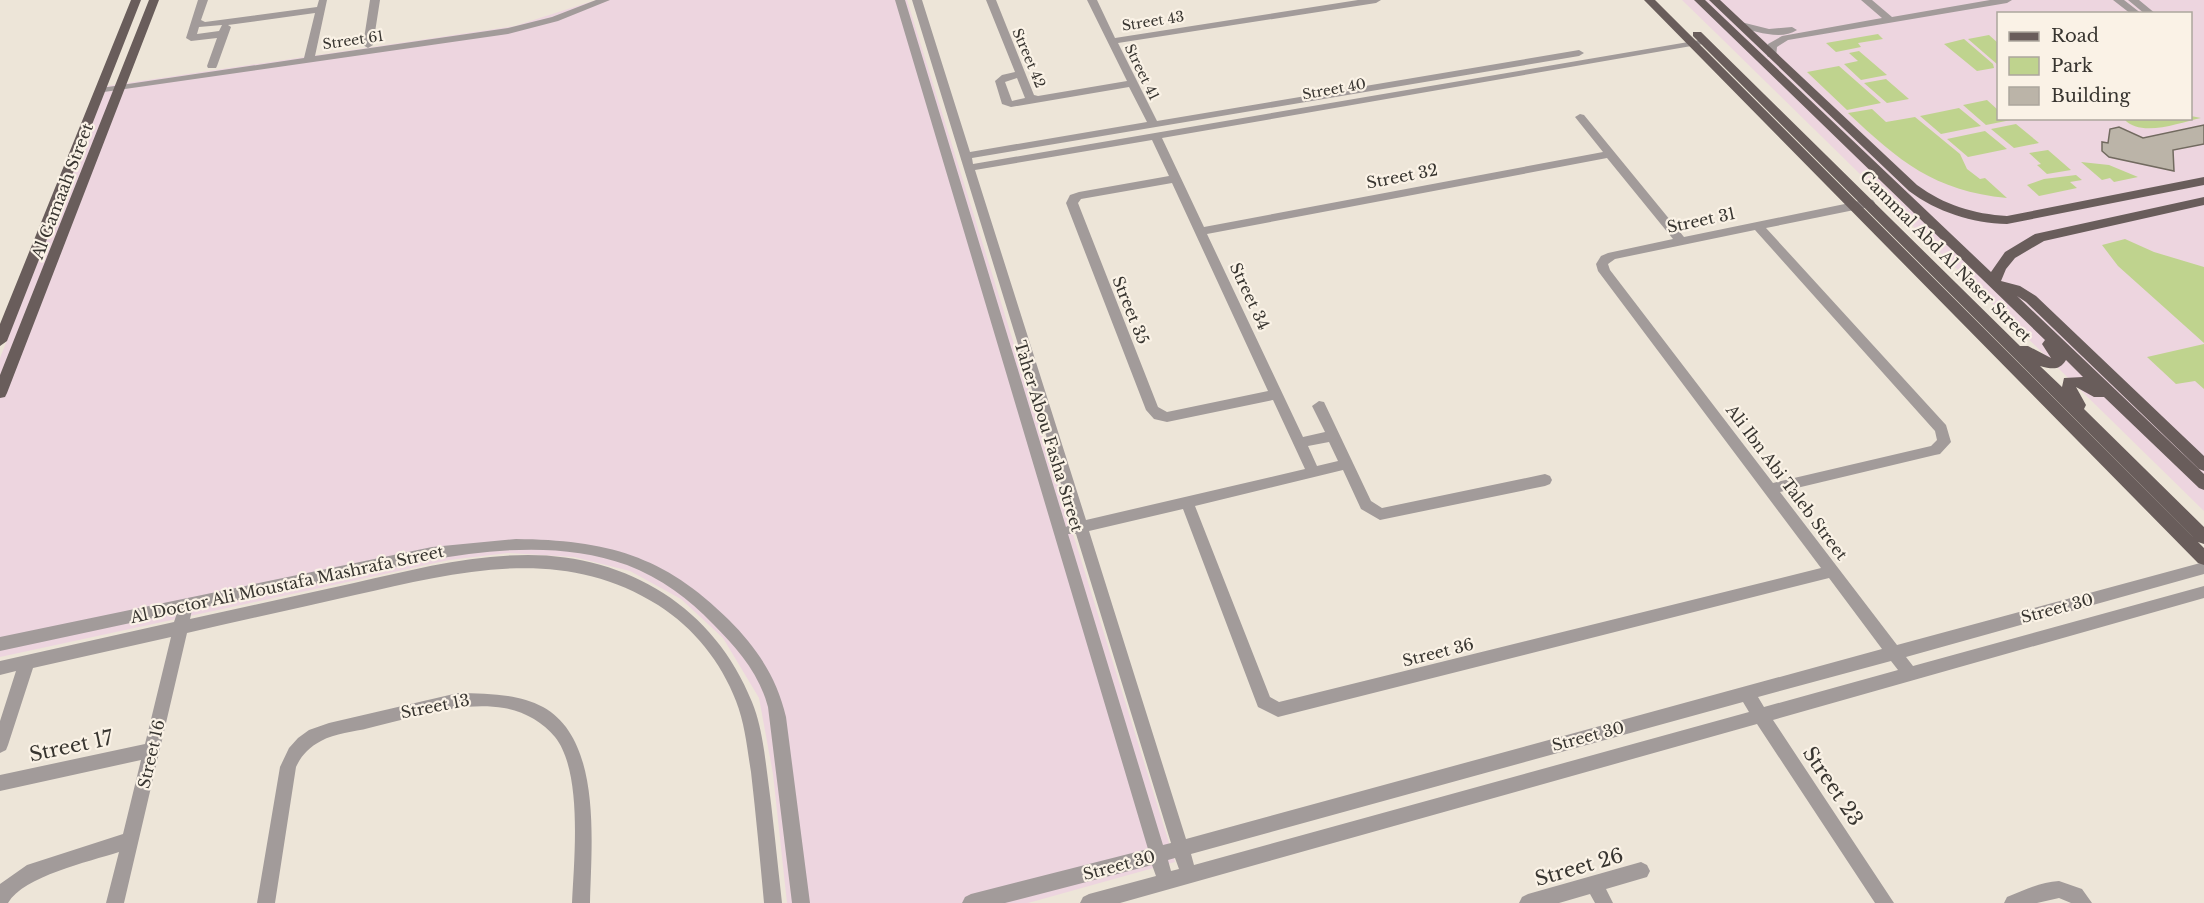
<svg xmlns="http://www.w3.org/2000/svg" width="2204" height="903" viewBox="0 0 2204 903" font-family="'Libre Baskerville',serif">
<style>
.commercial{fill:#edd5df;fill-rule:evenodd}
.green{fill:#bfd38e}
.building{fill:#bbb4a8;stroke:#716a5f;stroke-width:1.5}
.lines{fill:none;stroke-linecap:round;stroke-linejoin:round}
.minor{fill:#a29b9a;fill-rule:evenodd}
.major{fill:#695d5b;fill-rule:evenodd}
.labels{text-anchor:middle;stroke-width:4.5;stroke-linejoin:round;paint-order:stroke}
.far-street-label{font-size:14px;fill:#383530;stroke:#faf2e6}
.street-label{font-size:16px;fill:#383530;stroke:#faf2e6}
.near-street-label{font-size:20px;fill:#383530;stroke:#faf2e6}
</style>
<rect width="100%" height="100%" fill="#ede5d8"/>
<path class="commercial" d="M596 0H907L1175 862 1028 903H787L773 774 759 698 723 638 681 599 630 571 574 557 508 553 449 560 0 657V358L107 86 515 26Z
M1682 0H2204V511L1717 34ZM1998 14H2190V118H1998Z"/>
<path class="green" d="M1878 34 1883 39 1858 43 1861 47 1836 52 1826 43Z
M1989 35 1998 43V65L1968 39Z
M1964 39 1993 64 1994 68 1977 71 1944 44Z
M1859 51 1887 75 1861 80 1844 64 1858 61 1849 53Z
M1839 66 1881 103 1847 110 1807 72Z
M1886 79 1909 99 1887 103 1864 83Z
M1987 100 1998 110V118L2011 120 1986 125 1963 105Z
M1959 108 1981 126 1941 134 1920 116Z
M1872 109 1886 122 1915 117 1960 154 1967 169 1980 179 1985 178 2007 198C1934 191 1899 161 1848 113Z
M2191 116 2201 118C2178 123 2141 138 2124 119L2190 118Z
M2016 124 2039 143 2014 148 1991 129Z
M1985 131 2007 149 1968 157 1947 139Z
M2048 150 2071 170 2047 174 2037 165 2041 164 2029 153Z
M2081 162 2109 165 2138 177 2114 182 2110 178 2102 180Z
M2076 175 2082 180 2070 182 2077 188 2039 196 2027 185 2044 179Z
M2125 239 2154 252 2204 267V343L2118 266 2102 245Z
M2204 344V389L2195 381 2176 384 2147 357Z"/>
<path class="building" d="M2204 125V144L2173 150 2174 171 2109 157 2102 151V142L2108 143 2110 129 2119 127 2143 138Z"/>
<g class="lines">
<path class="minor" d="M198 0H208L201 20 205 22 317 7 319 0H327L315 56 508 28 552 17 596 0H610L558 21 508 34 97 93V89L101 88 304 58 315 13 228 25 231 27 217 66 216 68H208L207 66 217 38 191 41 186 38ZM222 25 219 31 197 34 199 27Z
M370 0H380L373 45 368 48 363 45Z
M895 0H905L1066 527 1073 523 912 0H922L970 152 1147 122 1129 87 1011 107 1002 104 995 81 1002 75 1015 72 986 0H996L1034 95 1038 96 1127 81 1087 0H1097L1115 38 1358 0H1381L1376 3 1118 43 1157 121 1579 50 1584 53 1579 56 972 158 973 164 1706 39V43L1703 44 1162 138 1204 227 1603 152 1575 117 1580 114 1584 115 1684 237 1869 199 1873 200 1875 203 1869 207 1766 228 1946 425 1951 442 1940 454 1935 455 1780 492 1897 645 2204 562V574L1906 657 1913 666 2204 586V598L1773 720 1894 903H1875L1757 724 1120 903H1080L1083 897 1089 894 1156 876 1152 865 1005 903H962L965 897 971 894 1148 849ZM1017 78 1025 98 1012 101 1005 82ZM1152 140 1169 176 1079 192 1070 195 1066 203 1146 410 1154 419 1167 422 1273 400 1305 469 1086 520 975 170ZM1607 158 1673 239 1608 253 1601 256 1596 264 1598 271 1821 568 1279 702 1270 697 1195 506 1343 470 1361 509 1380 520 1545 486 1550 484 1552 480 1550 476 1545 474 1382 508 1371 501 1324 402 1319 401 1312 406 1325 432 1303 437 1207 234ZM1172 183 1268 391 1167 412 1158 407 1078 203 1081 199ZM1755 230 1935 431 1937 440 1931 446 1773 483 1610 270 1608 264 1615 259ZM1329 442 1338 461 1317 466 1308 446ZM1183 509 1258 707 1278 717 1829 578 1882 649 1186 839 1089 531ZM1068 534H1076L1171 843 1163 845ZM1891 661 1898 670 1764 707 1758 697ZM1743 702 1749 712 1194 865 1191 854ZM1175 858 1179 869 1171 871 1168 860Z
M1861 0H1872L1892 17 1990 0H2012L2007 3 1788 40 1777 47 1776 57H1768L1767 55 1768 44 1782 36 1882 18Z
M2113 0H2124L2142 14H2131Z
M2128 0H2139L2156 14H2145Z
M1741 22 1769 29 1792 27 1797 30C1781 41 1755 31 1738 27L1736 25Z
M516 539C606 540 664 555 729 620 757 648 777 678 786 717L810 903H792L768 707C759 673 737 648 713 624 689 599 661 578 627 565 538 533 438 558 348 577 296 588 244 599 192 610L190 619C245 607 299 595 354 583 411 570 469 555 528 555 628 555 715 608 752 702 761 724 764 749 767 772 773 816 777 859 782 903H764C760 859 756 816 751 772 747 748 745 724 736 701 721 662 694 628 658 605 562 544 458 572 355 595 299 608 243 620 187 633L124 903H106L119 852C88 862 24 876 8 903H0V884L27 865 123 834 141 760 0 791V775L145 744 171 637 33 668 8 745 6 750 0 753V721L16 671 0 675V661L174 622 177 613 0 651V637L432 547Z
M458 693C487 694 517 693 543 707 603 740 591 846 590 903H572C574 860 583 772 555 737 543 722 523 711 504 708 459 701 413 718 369 728 354 732 335 733 321 741 309 747 301 756 296 767L275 903H257L280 767 289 748 298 738 309 730 329 723Z
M1641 862 1647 865 1650 871 1647 877 1606 889 1613 903H1595L1590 894 1559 903H1519L1522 897 1528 894Z
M2059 881 2082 889 2092 903H2071L2059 898 2037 903H2004L2007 897C2024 890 2041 882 2059 881Z"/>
<path class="major" d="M131 0H141L7 341 0 346V324Z
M149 0H159L7 393 5 397 0 398V375Z
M1644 0H1655L2204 548V565L2198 563Z
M1694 0H1705L1991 272 2005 252 2035 234 2204 197V205L2044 241 2015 258 2006 269 2001 281 2020 286 2036 296 2204 456V471L2199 469 2026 302 2017 296 2204 474V490L2199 488 2104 397H2094L2076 387 2086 405 2084 409 2204 527V544L2198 542 1693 36V32H1701L2020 346H2028L2051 358 2042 344 2045 340ZM2066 360 2083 377 2064 378 2062 387 2040 366C2052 369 2059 371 2066 360Z
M1709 0H1720L1917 185C1944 205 1974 214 2007 216L2204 177V185L2007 224C1972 223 1937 212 1909 191Z"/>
</g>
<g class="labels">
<g class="far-street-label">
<text transform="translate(1153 21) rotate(-9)" y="5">Street 43</text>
<text transform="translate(353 40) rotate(-8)" y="5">Street 61</text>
<text transform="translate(1029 58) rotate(67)" y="5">Street 42</text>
<text transform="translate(1142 72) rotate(64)" y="5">Street 41</text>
<text transform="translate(1334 89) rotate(-10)" y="5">Street 40</text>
</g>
<g class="street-label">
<text transform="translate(1402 176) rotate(-11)" y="6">Street 32</text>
<text transform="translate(62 191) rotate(-69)" y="6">Al Gamaah Street</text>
<text transform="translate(1701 220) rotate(-12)" y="6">Street 31</text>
<text transform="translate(1946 256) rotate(45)" y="6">Gammal Abd Al Naser Street</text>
<text transform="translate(1250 296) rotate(65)" y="6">Street 34</text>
<text transform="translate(1131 310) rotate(68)" y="6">Street 35</text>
<text transform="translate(1049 436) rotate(73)" y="6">Taher Abou Fasha Street</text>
<text transform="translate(1787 482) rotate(53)" y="6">Ali Ibn Abi Taleb Street</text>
<text transform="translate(287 584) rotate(-12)" y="6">Al Doctor Ali Moustafa Mashrafa Street</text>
<text transform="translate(2057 608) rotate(-15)" y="6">Street 30</text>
<text transform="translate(1438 652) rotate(-14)" y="6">Street 36</text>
<text transform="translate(435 706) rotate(-11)" y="6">Street 13</text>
<text transform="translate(1588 736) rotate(-15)" y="6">Street 30</text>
<text transform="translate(151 754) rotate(-77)" y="6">Street 16</text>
<text transform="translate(1119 865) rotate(-15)" y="6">Street 30</text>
</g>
<g class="near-street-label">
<text transform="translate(71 746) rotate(-12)" y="7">Street 17</text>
<text transform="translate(1833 786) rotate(56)" y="7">Street 23</text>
<text transform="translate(1579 867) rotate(-16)" y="7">Street 26</text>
</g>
</g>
<rect x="1997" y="12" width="195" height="108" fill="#faf2e6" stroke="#aca69d" stroke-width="1.5"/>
<rect x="2009" y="32" width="30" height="9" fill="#695d5b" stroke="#aca69d" stroke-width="1.5"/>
<text x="2051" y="42" font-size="18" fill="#383530">Road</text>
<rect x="2009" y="57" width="30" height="18" fill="#bfd38e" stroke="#aca69d" stroke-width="1.5"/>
<text x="2051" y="72" font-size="18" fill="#383530">Park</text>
<rect x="2009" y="87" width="30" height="18" fill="#bbb4a8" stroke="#aca69d" stroke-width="1.5"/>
<text x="2051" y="102" font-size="18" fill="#383530">Building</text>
</svg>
